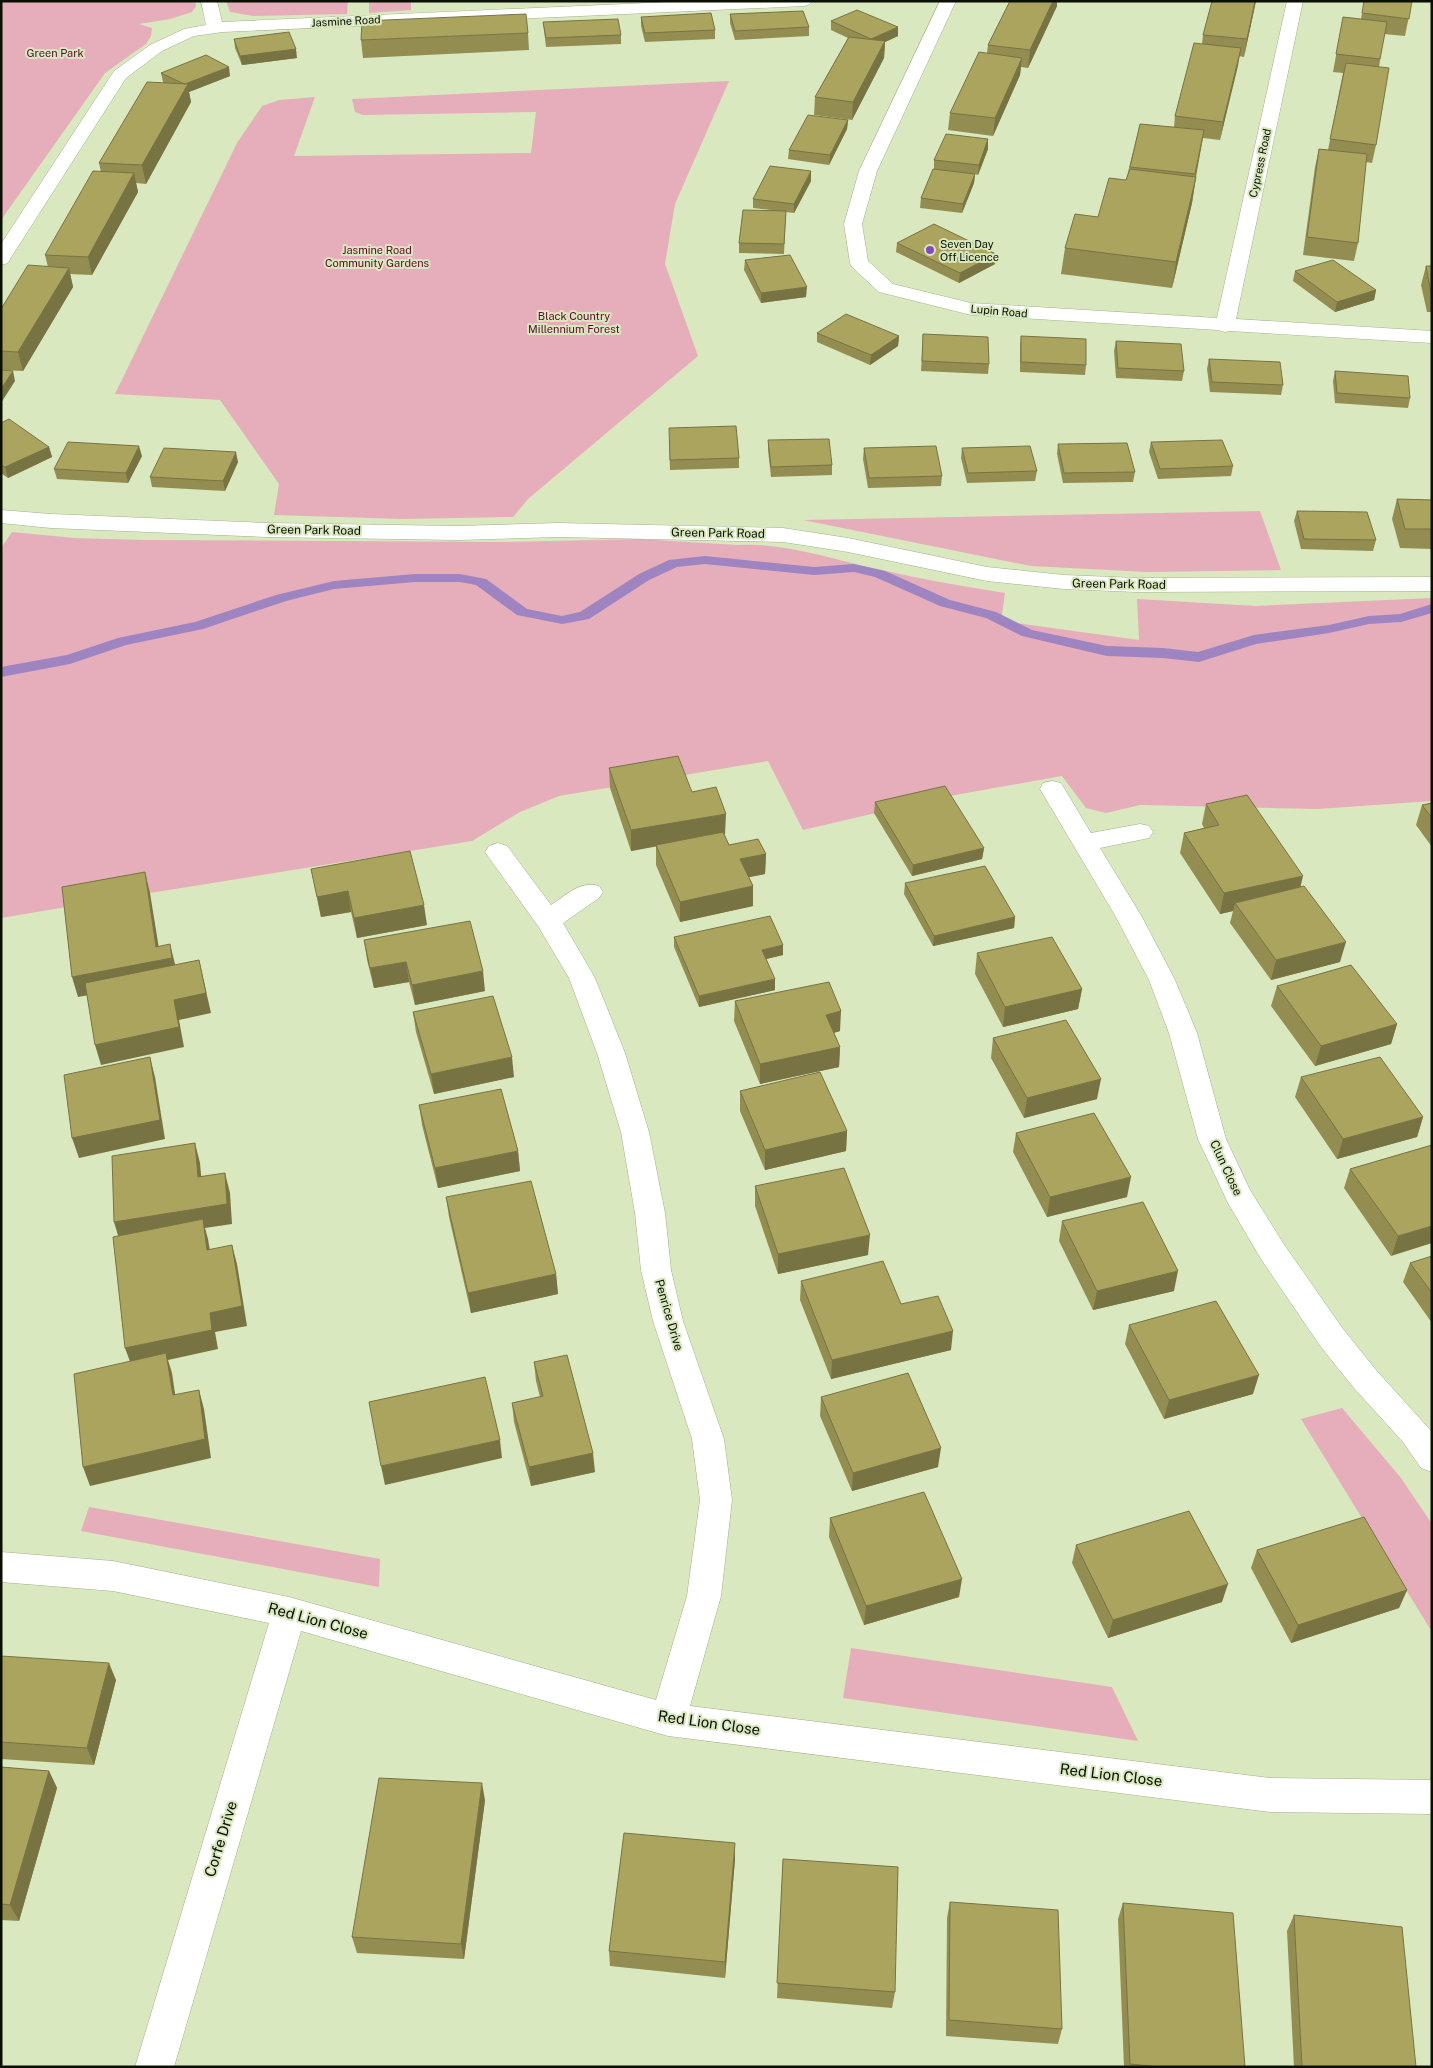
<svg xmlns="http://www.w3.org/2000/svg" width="1433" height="2068" viewBox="0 0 1433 2068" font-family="'Public Sans',sans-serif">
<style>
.green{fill:#e6aeba}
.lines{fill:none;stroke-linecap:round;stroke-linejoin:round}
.stream{fill:#9e84c0;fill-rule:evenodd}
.minor-casing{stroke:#a3b18a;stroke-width:1}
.minor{fill:#fff;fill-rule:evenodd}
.wall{fill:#938d52}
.shaded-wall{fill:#787342}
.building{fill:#aba45f;stroke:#787342}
.poi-dot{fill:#8448bf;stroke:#d9e8bf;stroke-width:2}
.labels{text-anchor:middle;stroke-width:4;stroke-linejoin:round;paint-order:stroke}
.far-street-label{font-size:11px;fill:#0a0f03;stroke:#d9e8bf}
.far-park-label{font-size:11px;fill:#60072c;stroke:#d9e8bf}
.far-poi-label{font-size:11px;fill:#0a0f03;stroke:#d9e8bf;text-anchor:start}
.street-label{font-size:12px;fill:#0a0f03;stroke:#d9e8bf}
.near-street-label{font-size:15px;fill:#0a0f03;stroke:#d9e8bf}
</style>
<rect width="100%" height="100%" fill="#d9e8bf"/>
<path class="green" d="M1 1H195L196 6 192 12 170 19 139 24 152 28 151 36 146 44 105 73 1 220Z
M226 1H348L347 14 253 16 230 12Z
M369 1H411V10L369 13Z
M729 81 675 204 665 264 698 356 528 499 513 517 402 519 274 515 279 484 220 400 115 394 237 143 262 106 279 100 315 97 294 156 531 153 536 112 363 115 355 112 352 99Z
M1260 511 1281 570 1147 572 1031 566 803 520Z
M12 532 74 538 143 540 508 542 640 539 737 545C781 542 829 558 873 568 916 578 960 586 1005 593L1001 621 1139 640 1137 599 1256 606 1432 598V801L1318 809 1140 805 1106 813 1086 808 1062 776 944 797 803 830 768 761 559 796 520 812 472 841 150 893 1 918V548Z
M1342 1408 1401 1478 1432 1524V1632L1301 1419Z
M89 1507 380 1559 379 1587 81 1531Z
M851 1648 1112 1687 1138 1741 843 1698Z"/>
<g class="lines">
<path class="stream" d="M705 556 814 567 854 564 885 571 950 600 996 612 1032 630 1107 646 1163 648 1198 652 1254 635 1329 625 1369 616 1400 614 1432 604V613L1401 622 1369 624 1329 633 1256 644 1199 662 1163 658 1107 656 1022 636 986 618 940 606 875 577 854 572 814 575 705 564 677 567 649 580 589 619 562 624 517 615 476 585 460 582H415L334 589 286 601 203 629 126 645 70 664 1 677V667L67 655 118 638 195 622 276 595 334 581 415 574H460L486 579 527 609 562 616 580 612 639 574 669 560Z"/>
<g class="minor-casing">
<path id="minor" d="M201 1H217L222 22 691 1H812L810 4 804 6 223 32 194 36 162 51 126 78 10 259 8 263 1 265V244L114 71 150 45 184 29 206 25Z
M940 1H956L877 171 862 224 868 261 893 284 971 303 1217 318 1287 1H1303L1236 319 1432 331V343L1230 331 1225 332 1218 330 971 315 879 292 852 267 850 263 844 224 859 171Z
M1 510 51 514 267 523 458 526 558 523 783 528 848 538 987 567 1064 575 1136 578 1432 577V591L1136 592 1064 589 987 581 848 552 783 542 558 537 458 540 267 537 51 528 1 523Z
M1052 781 1061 783 1091 833 1140 824 1149 826 1153 832 1149 838 1100 848 1142 917 1175 980 1197 1033 1226 1139 1250 1190 1283 1243 1343 1329 1376 1370 1432 1432V1472L1421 1468 1403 1442 1354 1388 1321 1347 1261 1259 1228 1203 1198 1139 1169 1033 1149 980 1116 917 1040 789 1043 783Z
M498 843 507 846 551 905C566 895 581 880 599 886L603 892 599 898 563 923 595 978 625 1053 649 1132 665 1213 671 1270 683 1321 724 1439 732 1500 721 1596 690 1706 1270 1778 1432 1780V1814L1270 1812 668 1736 301 1631 174 2067H135L269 1623 113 1591 1 1582V1552L113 1561 289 1597 656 1700 687 1596 700 1500 692 1439 653 1321 641 1270 635 1213 621 1132 597 1053 569 978 538 926 485 852 489 846Z"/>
</g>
<use href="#minor" class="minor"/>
</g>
<path class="wall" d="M1010 1H1057V6L1028 68 1021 67 1020 75 993 136 948 130 950 113 987 53 988 45Z
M1256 1 1244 57 1239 56 1220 140 1203 138 1196 177 1192 203 1172 288 1061 274 1065 248 1098 217 1126 180 1140 124 1174 127 1175 116 1202 44 1203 35Z
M1364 1H1412L1405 36 1384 34 1379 67 1376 145 1372 163 1366 162 1358 243 1354 261 1303 255 1315 167 1319 149 1328 150 1343 73 1333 72 1343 17 1361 19Z
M730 14 809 27V36L735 40 730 23Z
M641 17 715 30V39L645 42 641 26Z
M831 21 898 36 885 42 884 58 852 120 814 115 815 97 848 38 831 30Z
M543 22 621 35V44L546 47Z
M528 33 529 50 363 58 361 40Z
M234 39 297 58 242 65 235 48Z
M161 73 230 76 189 92 191 102 146 184 136 183 138 192 92 275 70 274 73 287 23 371 1 370V309L48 267 45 255 101 172 99 163 164 83 163 82Z
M848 120 847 129 829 165 788 159 789 150Z
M988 139V149L978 175 975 174 974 183 962 213 920 208 921 198 934 169V160Z
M811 181 794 213 786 212 784 254 739 253V243L771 210 753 208V199Z
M897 243 996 254 995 264 959 283 896 252Z
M745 260 806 297 761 303 744 270Z
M1426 266H1432V312H1427L1421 285Z
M1295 271 1376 290 1374 300 1335 312 1293 281Z
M817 333 899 336 898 346 870 365 817 342Z
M923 334 989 364 988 374 921 371Z
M1021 336 1086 365 1085 375 1020 372V346Z
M1116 341 1184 371 1182 381 1116 378 1114 351Z
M1209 359 1283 385 1281 395 1210 392 1207 369Z
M1335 371 1410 398 1408 408 1335 403 1333 381Z
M1 423 49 447 52 457 8 478 1 473Z
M669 438 739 458V468L670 470Z
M768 440 832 465V475L771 477 768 450Z
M1151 442 1233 466 1231 476 1158 479 1149 452Z
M1058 444 1135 472 1133 482 1063 483 1057 454Z
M864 448 942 476 941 486 868 488 863 459Z
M962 448 1037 471 1035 481 967 483 961 458Z
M142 456 128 483 57 479 54 469Z
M238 462 225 491 152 487 150 477Z
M1397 499 1432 500V549L1400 548 1392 519Z
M1297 511 1376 540 1373 551 1301 549 1294 521Z
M609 768 692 792 725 834H724L729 845 766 854 765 874 749 877 753 886V906L680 922 656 865V846L631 851 610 788Z
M875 802 984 848 982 859 912 876 874 813Z
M1432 803V847L1416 825 1422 805Z
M1206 804 1301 886 1340 962 1271 980 1230 923 1233 911 1220 914 1180 853 1184 833 1204 828 1202 824Z
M311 869 427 925 357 938 351 912 321 917Z
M905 883 1015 917 1014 928 933 946 904 894Z
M674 937 783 955 766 959 775 990 699 1007 674 947Z
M364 940 485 991 415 1005 409 982 374 988 367 960Z
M977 953 1082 989 1078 1009 1003 1027 975 974Z
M1277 986 1397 1024 1391 1044 1315 1066 1271 1006Z
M735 1001 840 1031 834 1033 840 1047 839 1067 760 1084 734 1021Z
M413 1012 514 1077 434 1094 416 1032Z
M993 1038 1097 1099 1024 1118 991 1058Z
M1301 1077 1423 1117 1417 1137 1337 1159 1295 1097Z
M740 1091 847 1131 846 1151 765 1170 740 1111Z
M419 1105 518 1151 520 1171 438 1188 422 1125Z
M1016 1133 1127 1197 1047 1217 1013 1152Z
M1432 1145 1391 1256 1344 1188 1350 1169Z
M755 1186 868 1255 778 1274 755 1206Z
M446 1197 556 1274 558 1294 471 1313 449 1217Z
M1062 1221 1174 1291 1093 1310 1059 1241Z
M1432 1256V1323L1403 1282 1410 1263Z
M801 1281 901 1304 951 1350 831 1379 800 1300Z
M1129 1325 1253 1394 1164 1419 1125 1344Z
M534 1362 595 1472 531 1486 514 1422 512 1403 540 1397 536 1381Z
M821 1397 938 1467 852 1491 820 1416Z
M830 1518 959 1597 864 1625 829 1537Z
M1076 1545 1222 1602 1108 1638 1072 1563Z
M1257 1550 1407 1590 1399 1608 1291 1643 1251 1568Z
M1 1656 116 1680 94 1765 1 1759Z
M1 1767 49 1771 57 1788 19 1921 1 1920Z
M485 1800 464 1959 357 1953 352 1937Z
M735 1859 725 1978 610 1966 609 1951Z
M783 1859 895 1992 892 2008 777 1998Z
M950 1902 1062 2029 1058 2044 946 2036 947 1918Z
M1123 1903 1245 2067H1124L1118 1919Z
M1294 1915 1416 2067H1294L1287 1931Z"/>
<path class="shaded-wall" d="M1053 1H1057V6L1028 68 1030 50Z
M1255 1H1256L1244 57 1247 39Z
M898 27V36L885 42 884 58 852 120 853 102 871 48V39Z
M1241 48 1238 66 1220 140 1223 122Z
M296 49 297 58 242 65 240 56Z
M1022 58 1020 75 993 136 995 118Z
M229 67 230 76 189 92 191 102 146 184 142 165 184 84Z
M848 120 847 129 829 165 830 155Z
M1204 130 1193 188 1196 177 1192 203 1172 288 1176 262 1193 191Z
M988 139V149L978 175 979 165Z
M811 171V181L794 213V204Z
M134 173 138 192 92 275 88 257Z
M975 174 974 183 962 213 963 204Z
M996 254 995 264 959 283 960 273Z
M69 268 73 287 23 371 18 352Z
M807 287 806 297 761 303V293Z
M1376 290 1374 300 1335 312 1337 302Z
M899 336 898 346 870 365 871 355Z
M13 371 15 381 1 403V389Z
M139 446 142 456 128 483 126 473Z
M49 447 52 457 8 478 5 467Z
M236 452 238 462 225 491 223 481Z
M726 814 725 834 631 851V830Z
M984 848 982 859 912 876 913 865Z
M766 854 765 874 740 879V859Z
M145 872 150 893 161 961 170 944 175 964 177 979 78 997 72 977 156 947Z
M1303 876 1298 897 1235 903 1233 911 1220 914 1224 893Z
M753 886V906L680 922V902Z
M348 891 351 912 321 917 317 897Z
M424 905 427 925 357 938 354 918Z
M1015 917 1014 928 933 946 934 936Z
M1346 942 1340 962 1271 980 1276 960Z
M783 945V955L762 960V950Z
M199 960 211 1013 179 1020 184 1047 101 1065 95 1045 174 1000Z
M406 962 409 982 374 988 370 968Z
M483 971 485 991 415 1005 412 985Z
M775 979V990L699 1007V996Z
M1082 989 1078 1009 1003 1027 1005 1007Z
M841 1011 840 1031 825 1035 826 1015Z
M1397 1024 1391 1044 1315 1066 1321 1046Z
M840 1047 839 1067 760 1084V1064Z
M150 1057 155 1077 165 1139 79 1158 72 1138Z
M512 1057 514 1077 434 1094 431 1074Z
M1101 1079 1097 1099 1024 1118 1027 1098Z
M1423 1117 1417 1137 1337 1159 1343 1139Z
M847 1131 846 1151 765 1170V1150Z
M195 1143 200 1163 203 1197 198 1177Z
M518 1151 520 1171 438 1188 435 1168Z
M225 1173 230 1193 232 1224 205 1228 208 1239 213 1269 120 1242 114 1222Z
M1131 1177 1127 1197 1047 1217 1050 1197Z
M1432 1226V1243L1391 1256 1398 1236Z
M870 1235 868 1255 778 1274V1254Z
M232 1245 237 1264 247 1326 215 1332 218 1349 168 1360 172 1373 178 1414 132 1367 125 1348 210 1313Z
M1178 1271 1174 1291 1093 1310 1097 1291Z
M556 1274 558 1294 471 1313 468 1293Z
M953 1331 951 1350 831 1379 832 1360Z
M1259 1375 1253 1394 1164 1419 1169 1400Z
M199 1390 204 1409 211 1458 90 1486 83 1467Z
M500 1440 502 1458 385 1485 381 1466Z
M941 1448 938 1467 852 1491 853 1473Z
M593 1453 595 1472 531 1486 529 1467Z
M962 1579 959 1597 864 1625 866 1606Z
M1228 1584 1222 1602 1108 1638 1113 1620Z
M1407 1590 1399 1608 1291 1643 1298 1625Z
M109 1663 116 1680 94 1765 87 1748Z
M49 1771 57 1788 19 1921 10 1905Z
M482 1783 485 1800 464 1959 461 1944Z
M735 1843V1859L725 1978V1962Z"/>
<path class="building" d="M1010 1H1053L1030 50 988 45Z
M1212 1H1255L1247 39 1203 35Z
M1364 1H1412L1409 19 1362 13Z
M857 10 898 27 871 39 831 21Z
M803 11 809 27 735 31 730 14Z
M711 13 715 30 645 33 641 17Z
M526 14 528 33 361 40 362 21Z
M1343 17 1387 22 1380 59 1336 54Z
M618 19 621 35 546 38 543 22Z
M289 32 296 49 240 56 234 39Z
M849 37 885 41 853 102 815 97Z
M1194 43 1241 48 1223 122 1175 116Z
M979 52 1022 58 995 118 950 113Z
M206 55 229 67 185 84 182 83 161 73Z
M1346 63 1389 68 1376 145 1330 139Z
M147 82 188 84 142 165 99 163Z
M808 115 848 120 830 155 789 150Z
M1140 124 1204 130 1195 174 1130 167Z
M946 134 988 139 979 165 934 160Z
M1319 149 1367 154 1358 243 1307 237Z
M770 166 811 171 794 204 753 199Z
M933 169 975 174 963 204 921 198Z
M1130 169 1196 177 1176 262 1065 248 1075 214 1098 217 1109 178 1126 180Z
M93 171 134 173 88 257 45 255Z
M743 210 786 211 784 244 739 243Z
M934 224 996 254 960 273 897 243Z
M790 255 807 287 761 293 745 260Z
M1333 260 1376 290 1337 302 1295 271Z
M28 265 69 268 18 352 1 351V309Z
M1426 266H1432V293H1431Z
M846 314 899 336 871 355 817 333Z
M923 334 988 337 989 364 922 361Z
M1021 336 1086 339V365L1021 362Z
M1116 341 1181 344 1184 371 1118 368Z
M1209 359 1280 362 1283 385 1212 382Z
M1 370 13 371 1 389Z
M1335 371 1408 376 1410 398 1337 393Z
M9 419 49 447 5 467 1 465V423Z
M736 426 739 458 670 460 669 428Z
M829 439 832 465 771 467 768 440Z
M1222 440 1233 466 1160 469 1151 442Z
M68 442 139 446 126 473 54 469Z
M1127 443 1135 472 1064 473 1058 444Z
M936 446 942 476 869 478 864 448Z
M1030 446 1037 471 968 473 962 448Z
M164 448 236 452 223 481 150 477Z
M1397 499 1432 500V529H1405Z
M1297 511 1367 512 1376 540 1304 539Z
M678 756 692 792 716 787 726 814 631 830 609 768Z
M945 786 984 848 913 865 875 802Z
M1247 795 1303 876 1224 893 1184 833 1219 825 1206 804Z
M1432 803V818L1422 805Z
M723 832 729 845 758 839 766 854 740 859 753 886 680 902 656 845Z
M410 851 424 905 354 918 348 891 317 897 311 869Z
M985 866 1015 917 934 936 905 883Z
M145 872 156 947 170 944 172 958 72 977 62 887Z
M1304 886 1346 942 1276 960 1235 903Z
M770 916 783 945 762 950 775 979 699 996 674 937Z
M470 921 483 971 412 985 406 962 370 968 364 940Z
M1052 937 1082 989 1005 1007 977 953Z
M199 960 206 993 174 1000 179 1027 95 1045 85 983Z
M1351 965 1397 1024 1321 1046 1277 986Z
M829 982 841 1011 826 1015 840 1047 760 1064 735 1001Z
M493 996 512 1057 431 1074 413 1012Z
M1066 1020 1101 1079 1027 1098 993 1038Z
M150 1057 160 1120 72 1138 64 1075Z
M1380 1057 1423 1117 1343 1139 1301 1077Z
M820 1072 847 1131 765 1150 740 1091Z
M501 1089 518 1151 435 1168 419 1105Z
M1094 1113 1131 1177 1050 1197 1016 1133Z
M195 1143 198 1177 225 1173 227 1204 114 1222 112 1156Z
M1432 1145V1226L1398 1236 1350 1169Z
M844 1168 870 1235 778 1254 755 1186Z
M531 1181 556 1274 468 1293 446 1197Z
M1143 1202 1178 1271 1097 1291 1062 1221Z
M203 1219 207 1250 232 1245 242 1306 210 1313 212 1330 125 1348 113 1237Z
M1432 1256V1293L1410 1263Z
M883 1261 901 1304 938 1296 953 1331 832 1360 801 1281Z
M1216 1301 1259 1375 1169 1400 1129 1325Z
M166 1353 173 1395 199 1390 205 1439 83 1467 74 1374Z
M567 1355 593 1453 529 1467 512 1403 543 1396 534 1362Z
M908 1373 941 1448 853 1473 821 1397Z
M485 1377 500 1440 381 1466 369 1402Z
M924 1492 962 1579 866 1606 830 1518Z
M1189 1511 1228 1584 1113 1620 1076 1545Z
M1364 1517 1407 1590 1298 1625 1257 1550Z
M1 1656 109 1663 87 1748 1 1742Z
M1 1767 49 1771 10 1905 1 1904Z
M379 1778 482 1783 461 1944 352 1937Z
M624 1833 735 1843 725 1962 609 1951Z
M783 1859 898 1867 895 1992 777 1983Z
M950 1902 1058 1910 1062 2029 949 2020Z
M1123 1903 1233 1913 1245 2067H1161L1130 2064Z
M1294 1915 1402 1927 1416 2067H1302Z"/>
<circle class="poi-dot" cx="930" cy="250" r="5"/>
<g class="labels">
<g class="far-street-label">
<text transform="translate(346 21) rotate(-3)" y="4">Jasmine Road</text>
<text transform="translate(1260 163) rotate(-78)" y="4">Cypress Road</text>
<text transform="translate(999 311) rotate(5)" y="4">Lupin Road</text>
</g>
<g class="far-park-label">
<text x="55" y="57">Green Park</text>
<text x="377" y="254">Jasmine Road<tspan x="377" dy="13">Community Gardens</tspan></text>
<text x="574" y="320">Black Country<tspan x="574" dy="13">Millennium Forest</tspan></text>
</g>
<g class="far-poi-label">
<text x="940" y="248">Seven Day<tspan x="940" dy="13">Off Licence</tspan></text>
</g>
<g class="street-label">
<text transform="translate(314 530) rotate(1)" y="4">Green Park Road</text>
<text transform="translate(718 533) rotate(1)" y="4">Green Park Road</text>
<text transform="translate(1119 584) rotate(1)" y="4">Green Park Road</text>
<text transform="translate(1226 1168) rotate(65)" y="4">Clun Close</text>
<text transform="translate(669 1315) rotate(74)" y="4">Penrice Drive</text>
</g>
<g class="near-street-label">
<text transform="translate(318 1621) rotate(15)" y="5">Red Lion Close</text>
<text transform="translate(709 1723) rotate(8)" y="5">Red Lion Close</text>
<text transform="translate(1111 1775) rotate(7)" y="5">Red Lion Close</text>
<text transform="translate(221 1839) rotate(-73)" y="5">Corfe Drive</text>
</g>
</g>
<rect width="1433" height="2068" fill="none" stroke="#0a0f03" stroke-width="5"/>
</svg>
